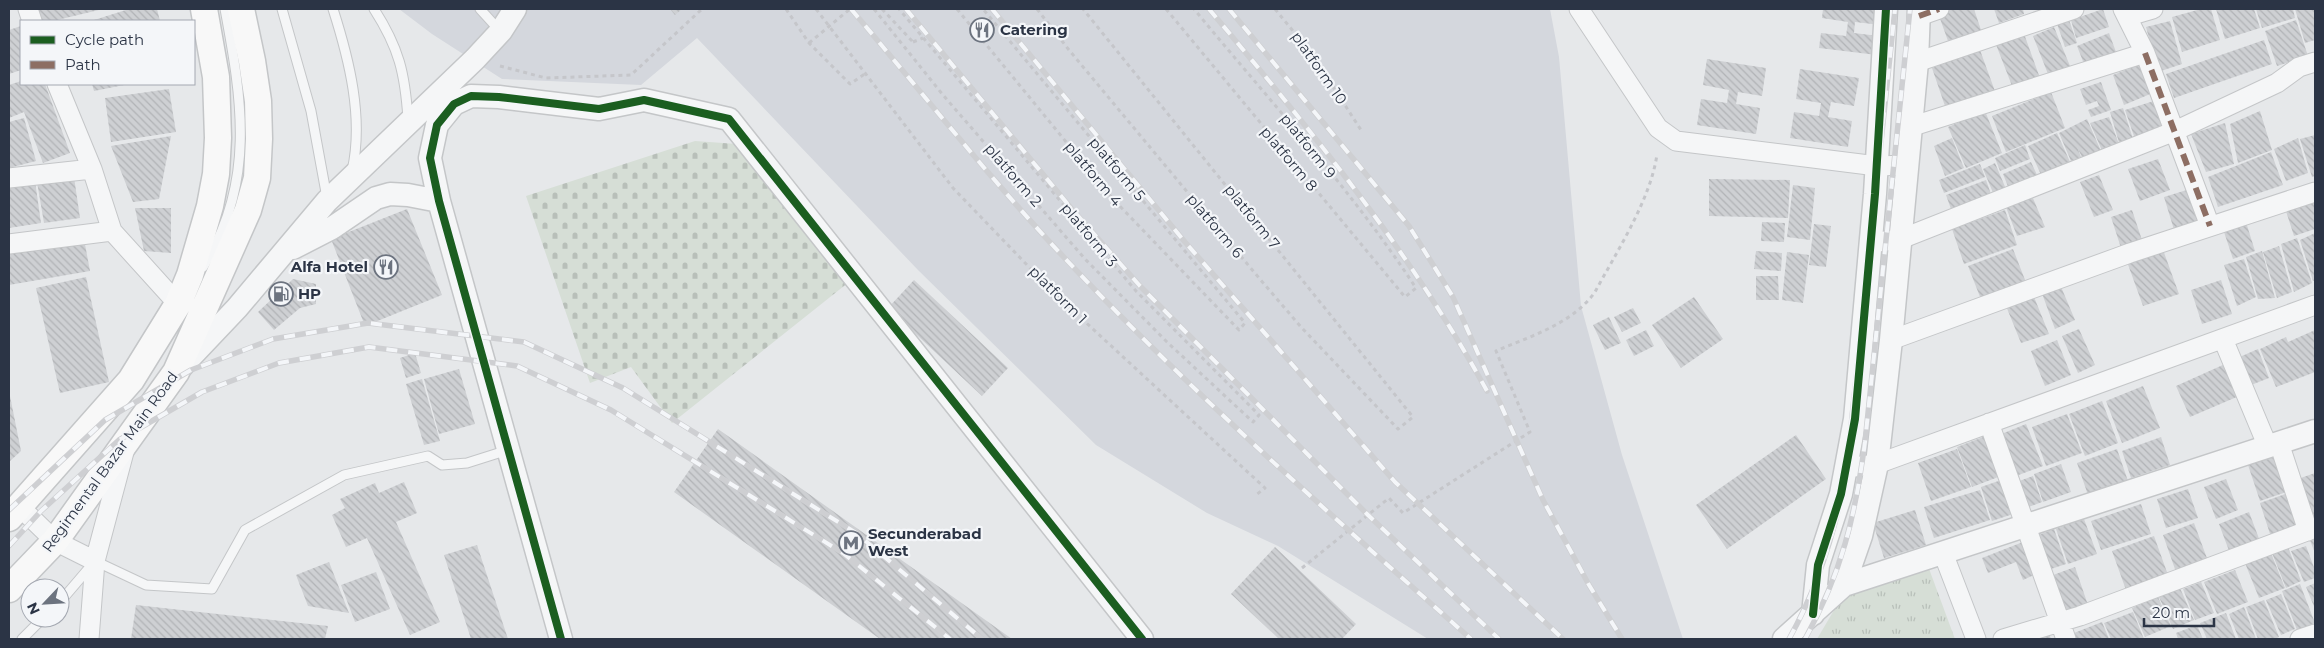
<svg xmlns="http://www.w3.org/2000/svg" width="2324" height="648" viewBox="0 0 2324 648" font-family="Montserrat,sans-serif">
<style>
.built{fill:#d4d7dd}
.cemetery{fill:url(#cemetery-stones)}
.park{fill:url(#park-tufts)}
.building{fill:url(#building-back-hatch)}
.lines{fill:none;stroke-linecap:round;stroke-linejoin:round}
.service-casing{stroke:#c4c6c8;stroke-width:11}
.minor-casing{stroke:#c4c6c8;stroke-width:21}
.tertiary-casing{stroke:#c4c6c8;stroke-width:25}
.secondary-casing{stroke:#c4c6c8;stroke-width:29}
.path{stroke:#c5c6ca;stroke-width:3;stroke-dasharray:4 4;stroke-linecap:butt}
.service{stroke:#f5f6f7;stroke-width:9}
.minor{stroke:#f5f6f7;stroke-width:19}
.tertiary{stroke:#f5f6f7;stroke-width:22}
.secondary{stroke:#f8f8f8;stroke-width:26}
.rail-casing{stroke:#cecfd2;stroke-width:5.5}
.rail{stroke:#f4f6f9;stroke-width:4;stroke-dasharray:11;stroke-linecap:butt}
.path-bridge{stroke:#c5c6ca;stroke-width:3;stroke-dasharray:4 4;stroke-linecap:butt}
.quiet{stroke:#8d6e63;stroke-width:6;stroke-dasharray:12 6;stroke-linecap:butt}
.cycleway-casing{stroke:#f4f6f9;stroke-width:11}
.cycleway{stroke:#1b5e20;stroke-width:8}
.labels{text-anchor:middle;stroke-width:4.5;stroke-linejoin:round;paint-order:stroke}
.poi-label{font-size:15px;font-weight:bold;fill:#2b3445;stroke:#f4f6f9;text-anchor:start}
.street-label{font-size:15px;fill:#2b3445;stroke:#f4f6f9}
</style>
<defs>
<pattern id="cemetery-stones" width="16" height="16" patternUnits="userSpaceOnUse" patternTransform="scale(1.25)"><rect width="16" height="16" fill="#d6ded6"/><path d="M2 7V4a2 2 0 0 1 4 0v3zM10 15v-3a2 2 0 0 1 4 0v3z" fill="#b8bfb9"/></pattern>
<pattern id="park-tufts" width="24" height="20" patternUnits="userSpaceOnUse" patternTransform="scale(1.25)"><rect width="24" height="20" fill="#d6ded6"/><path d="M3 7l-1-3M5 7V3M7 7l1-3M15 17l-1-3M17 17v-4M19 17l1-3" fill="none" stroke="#b8bfb9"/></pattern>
<pattern id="building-back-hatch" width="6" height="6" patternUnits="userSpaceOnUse" patternTransform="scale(1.25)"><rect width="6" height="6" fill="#ced0d3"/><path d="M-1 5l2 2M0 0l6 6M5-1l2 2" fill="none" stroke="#b1b3b6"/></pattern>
</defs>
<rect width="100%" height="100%" fill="#e6e8ea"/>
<path class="built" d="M399 9H1550L1559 57 1581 306 1622 455 1683 639H1428L1278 546 1207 513 1096 445 918 270 697 38 641 85 502 79 432 34Z"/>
<path class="cemetery" d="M695 141 737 144 849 282 672 423 631 367 590 383 526 196Z"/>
<path class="park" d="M1928 566 1955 639H1817L1843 595Z"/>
<path class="building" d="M36 9H103L53 21H39Z
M129 9H157L160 21H91Z
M670 9H682L675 15Z
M1823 9H1882L1881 25 1855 22 1854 33 1879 36 1877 55 1819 48 1821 33 1846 36 1848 22 1822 18Z
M1951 9H1974L1981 30 1948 41 1938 13Z
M1994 9H2023L2024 14 1999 23Z
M2103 9 2109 27 2076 38 2071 20Z
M2201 9H2211L2220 40 2182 52 2172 17Z
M2216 9H2254L2260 28 2225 39Z
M2256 9H2293L2295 18 2262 28Z
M2295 9H2315V40L2305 43Z
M2068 17 2077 43 2065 47 2056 21Z
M2296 20 2308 56 2277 66 2265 31Z
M2170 21 2182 64 2158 72 2146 27Z
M21 26V70L9 74V30Z
M2054 27 2070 66 2048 74 2033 36Z
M2023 31 2041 81 2014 91 1995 42Z
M2109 33 2116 52 2084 64 2077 46Z
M2264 40 2272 64 2174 98 2166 74Z
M1980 50 1996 94 1947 112 1932 68Z
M1707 59 1766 68 1762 96 1738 92 1736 104 1760 108 1756 134 1697 125 1701 99 1727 103 1729 90 1703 85Z
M2144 63 2155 92 2124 105 2113 75Z
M1800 69 1859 78 1854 106 1831 102 1828 117 1852 121 1848 147 1790 138 1794 112 1819 116 1821 103 1796 99Z
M21 81V84H45L70 153 43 163 24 112 9 118V85Z
M2101 82 2111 110 2091 117 2088 110 2099 106 2097 101 2086 105 2080 89Z
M92 84H124V85L94 91Z
M169 89 176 132 111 142 105 98Z
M2051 92 2065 128 2006 152 1992 116Z
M2157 100 2167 129 2135 139 2125 110Z
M2123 108 2134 142 2120 146 2110 112Z
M1985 111 2002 153 1966 168 1948 127Z
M2260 111 2272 150 2238 163 2230 124Z
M2109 117 2120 147 2103 153 2090 123Z
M24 118 36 161 9 168V122Z
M2087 119 2101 151 2083 159 2077 147 2081 157 2071 161 2059 133Z
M2225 123 2234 164 2206 172 2191 134Z
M2057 133 2071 164 2042 177 2028 146Z
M2315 135V176L2312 177 2300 139Z
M171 136 159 199 133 202 111 146Z
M1952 138 1964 168 1945 176 1934 146Z
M2298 138 2308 173 2286 181 2274 149Z
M2025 145 2030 159 2000 171 1995 158Z
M2271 152 2283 185 2218 207 2208 177Z
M2158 159 2170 190 2140 201 2128 169Z
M2031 162 2038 177 2009 189 2003 174Z
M1995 163 2006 189 1994 195 1983 169Z
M1980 164 1985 177 1944 193 1939 180Z
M2099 175 2113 210 2094 217 2080 182Z
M74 177 80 218 44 223 37 182Z
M1709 179 1790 180 1788 218 1709 216Z
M1986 180 1992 197 1952 212 1946 195Z
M35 181 41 223 9 228V185Z
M1793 185 1815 188 1810 240 1787 237Z
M2190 189 2201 225 2175 233 2164 197Z
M2030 191 2045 227 2017 236 2004 202Z
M2315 194V229L2294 236 2284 205Z
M135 208H171V253L144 251Z
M407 209 442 295 365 326 331 239Z
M2005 210 2017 245 1964 264 1952 229Z
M2132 210 2142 240 2121 248 2111 217Z
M2245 219 2255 251 2233 259 2222 226Z
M1762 222 1785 223 1784 242 1761 241Z
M1814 224 1831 226 1826 267 1809 265Z
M2315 233V280L2313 281 2300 240Z
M2297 238 2312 283 2294 292 2281 244Z
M84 239 90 271 9 285V252Z
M2279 246 2292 292 2277 298 2263 252Z
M2162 247 2179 294 2143 306 2126 259Z
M2013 249 2027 285 1982 302 1968 266Z
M1756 251 1782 253 1781 271 1754 269Z
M2262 251 2275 298 2258 299 2246 257Z
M1787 252 1809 255 1803 303 1782 300Z
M2244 259 2256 297 2237 306 2224 265Z
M1756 276H1778L1779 300H1756Z
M86 277 109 382 60 393 36 288Z
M293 279 316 284V304L300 308 274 330 258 312Z
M914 280 1008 368 982 396 888 308Z
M2221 280 2232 314 2202 324 2191 290Z
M2059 282 2075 320 2055 329 2040 288Z
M2032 292 2049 334 2021 343 2004 301Z
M1694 297 1723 339 1681 368 1652 325Z
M1633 308 1641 323 1622 332 1614 317Z
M1609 317 1621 343 1605 350 1593 325Z
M2079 329 2095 365 2078 373 2062 336Z
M1646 330 1654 346 1634 356 1626 340Z
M2315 330V372L2276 387 2260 349 2286 337 2288 342Z
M2057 340 2071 375 2045 386 2031 351Z
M2258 349 2269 378 2246 387 2235 359Z
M415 353 421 373 406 378 400 358Z
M2225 364 2239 396 2190 417 2176 386Z
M459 369 475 424 439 434 424 379Z
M422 379 440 441 424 445 406 384Z
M2143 386 2160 428 2122 443 2106 401Z
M10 396 21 451 9 462V397Z
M2102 401 2118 443 2085 456 2069 414Z
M2067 414 2082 453 2046 466 2032 427Z
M2026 424 2043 466 2016 476 1999 435Z
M718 429 1012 639H880L674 492Z
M1991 434 2006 474 1972 487 1957 447Z
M1796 435 1826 479 1727 549 1696 505Z
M2161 437 2170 465 2131 478 2122 451Z
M1957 449 1971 487 1931 501 1918 463Z
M2117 449 2128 481 2088 495 2077 463Z
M2279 454 2292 490 2260 501 2248 465Z
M2061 464 2071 492 2043 502 2034 474Z
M2315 473V522L2295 480Z
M2033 476 2042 502 2023 509 2014 483Z
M2007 478 2019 512 1992 521 1981 487Z
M2226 479 2238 510 2216 519 2204 487Z
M404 482 417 513 396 522 440 622 410 635 367 538 346 547 332 515 345 508 340 499 375 483 379 493Z
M2188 489 2198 518 2166 528 2157 499Z
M1980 490 1990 520 1934 538 1924 507Z
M2294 491 2306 525 2271 537 2260 503Z
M2141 504 2151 534 2101 550 2091 521Z
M1915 510 1926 545 1884 558 1873 523Z
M2249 512 2261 544 2231 556 2219 524Z
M2084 519 2097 554 2068 564 2056 529Z
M2194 523 2208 561 2176 572 2163 535Z
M2054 529 2066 564 2048 570 2036 536Z
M2154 536 2168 575 2126 590 2112 551Z
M2315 536V553L2309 538Z
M2028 540 2041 572 2023 580 2016 562 1988 573 1982 558Z
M477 545 508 639H471L444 555Z
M2306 546 2315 570V578L2304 582 2291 551Z
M1275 547 1356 624 1342 639H1279L1231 594Z
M2288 547 2301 581 2286 588 2272 553Z
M2271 553 2285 588 2259 598 2245 563Z
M329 562 349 613 308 606 296 575Z
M2075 567 2089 608 2059 619 2045 578Z
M2235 570 2248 602 2217 614 2204 582Z
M376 572 390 609 355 622 341 585Z
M2201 582 2214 613 2195 620 2183 589Z
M2315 583V609L2306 587Z
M2300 584 2315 623 2297 630 2282 591Z
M2180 588 2194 620 2173 629 2159 597Z
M2281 594 2295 629 2281 635 2266 600Z
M2158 597 2171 626 2145 637 2132 608Z
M2264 600 2279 637 2275 639H2258L2246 607Z
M136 605 328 626 325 639H131Z
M2244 607 2256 639H2239L2229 614Z
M2133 612 2144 639H2111L2104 623Z
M2226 613 2236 639H2207L2200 623Z
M2102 622 2109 639H2071L2069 635Z
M2197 625 2203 639H2178L2176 633Z
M2049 633 2051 639H2032Z"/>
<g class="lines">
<g class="service-casing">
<path id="service" d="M282 9 311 111 327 198
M333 9C349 59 364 118 352 171
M374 9C399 48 405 73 408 119
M480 9 500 31
M203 267C256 183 242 100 225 9
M60 602 95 561 146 585 212 589 245 530 344 475 428 456 442 465 467 463 508 450
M22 639 43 618"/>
</g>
<g class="minor-casing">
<path id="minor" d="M28 9 32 21
M1579 9 1658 128 1676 141 1877 166 1907 165
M2123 9 2145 53 2210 226
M1919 16 1939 9
M2129 16 2153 9
M1917 62 2074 9
M57 84 92 169 112 231 178 304
M1910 127 2145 53
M9 178 92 169
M1870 243 1901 239 2175 131 2277 83 2299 67 2315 62
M9 244 112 231
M2223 339 2268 447
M1891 340 2130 253 2315 192
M1989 423 2066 639
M2279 443 2308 531
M1846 468 1877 464 2315 305
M19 506 55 541 95 561
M1943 553 1976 639
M89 639 95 561 124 452
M2003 639 2080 616 2315 528
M2300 639 2315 634"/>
</g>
<g class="tertiary-casing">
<path id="tertiary" d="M293 248 332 228 376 198 390 194 408 195 439 201
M182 366 237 308 327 201 475 59 501 31 515 9
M1844 585 1861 536 1877 464 1891 340 1917 62 1919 9
M1813 614 1818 565 1841 494 1855 419 1875 194 1886 9
M561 639 439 201 430 158 437 125 454 104 471 96 499 97 599 109 644 100 729 119 1142 639
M1784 639 1844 585 2315 431"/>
</g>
<g class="secondary-casing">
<path id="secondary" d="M9 518 131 380 178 304 190 275 210 206 216 174 218 138 216 77 204 9
M9 589 55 541 176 372 248 210 257 178 259 139 258 101 252 61 241 9"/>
</g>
<path class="path" d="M786 9 809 43 850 84 866 73
M816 9 953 188 1055 294 1265 488 1256 495
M874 9 943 95 1085 259 1167 342 1253 422 1259 415 1136 291 899 9
M882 9 913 42
M957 9 1113 199 1239 330 1245 323 983 9
M1037 9 1069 50 1259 278 1301 327 1398 429 1413 417 1083 9
M1166 9 1405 297 1416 288C1351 189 1269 100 1194 9
M1275 9 1312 54 1361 130
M913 42 923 38
M500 66 546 78 631 75 702 9
M1302 568 1389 498 1403 513 1530 432 1496 351C1531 336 1572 324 1595 292 1617 251 1651 199 1657 154"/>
<use href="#service" class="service"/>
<use href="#minor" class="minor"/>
<use href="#tertiary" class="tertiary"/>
<use href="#secondary" class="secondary"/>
<g class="rail-casing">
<path id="rail" d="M851 9C920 90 987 175 1059 252 1188 390 1330 514 1471 639
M906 9 1071 208 1140 286 1368 515 1499 639
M992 9 1185 242 1395 482 1563 639
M1209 9C1311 130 1411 252 1487 391
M1229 9 1409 226 1453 297 1543 500 1589 585 1622 639
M9 510 105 420 191 370 273 339 368 323 524 342 623 388 856 533 982 639
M9 546 41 511 119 440 202 392 279 363 369 347 517 366 611 410 843 553 950 639
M1789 639C1818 587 1835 533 1846 474L1895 9
M1805 639C1842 572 1855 517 1865 442L1910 9"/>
</g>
<use href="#rail" class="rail"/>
<path class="path-bridge" d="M809 43 850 9"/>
<path class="quiet" d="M1919 16 1939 9
M2145 53 2210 226"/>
<g class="cycleway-casing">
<path id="cycleway" d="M1813 614 1818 565 1841 494 1855 419 1875 194 1886 9
M561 639 439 201 430 158 437 125 454 104 471 96 499 97 599 109 644 100 729 119 1142 639"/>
</g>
<use href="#cycleway" class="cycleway"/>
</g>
<defs>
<g id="restaurant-ring" transform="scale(1.25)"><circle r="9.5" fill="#f4f6f9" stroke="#6c737f" stroke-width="1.5"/><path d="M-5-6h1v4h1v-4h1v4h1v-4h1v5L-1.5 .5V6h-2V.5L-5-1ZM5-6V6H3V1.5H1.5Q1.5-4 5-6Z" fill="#6c737f"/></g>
<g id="fuel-ring" transform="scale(1.25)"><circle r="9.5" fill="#f4f6f9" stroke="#6c737f" stroke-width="1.5"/><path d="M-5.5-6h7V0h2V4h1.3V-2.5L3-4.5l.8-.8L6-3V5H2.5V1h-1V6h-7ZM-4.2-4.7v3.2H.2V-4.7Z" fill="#6c737f"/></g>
<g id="metro-ring" transform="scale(1.25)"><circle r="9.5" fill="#f4f6f9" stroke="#6c737f" stroke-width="1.5"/><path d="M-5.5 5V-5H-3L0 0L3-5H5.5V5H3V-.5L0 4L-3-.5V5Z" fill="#6c737f"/></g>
</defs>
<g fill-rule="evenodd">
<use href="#restaurant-ring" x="982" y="30"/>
<use href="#restaurant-ring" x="386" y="267"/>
<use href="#fuel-ring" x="281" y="294"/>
<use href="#metro-ring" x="851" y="543"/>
</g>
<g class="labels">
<g class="poi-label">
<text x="1000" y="35">Catering</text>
<text x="368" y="272" text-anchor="end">Alfa Hotel</text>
<text x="298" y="299">HP</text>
<text x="868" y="539">Secunderabad<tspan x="868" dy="17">West</tspan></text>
</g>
<g class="street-label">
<text transform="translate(1319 68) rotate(55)" y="5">platform 10</text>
<text transform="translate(1308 146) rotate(51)" y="5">platform 9</text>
<text transform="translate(1289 159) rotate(50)" y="5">platform 8</text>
<text transform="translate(1117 169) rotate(50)" y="5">platform 5</text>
<text transform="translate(1093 174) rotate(50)" y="5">platform 4</text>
<text transform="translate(1013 175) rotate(49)" y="5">platform 2</text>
<text transform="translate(1252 217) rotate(51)" y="5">platform 7</text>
<text transform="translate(1215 226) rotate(50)" y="5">platform 6</text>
<text transform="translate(1089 235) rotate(50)" y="5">platform 3</text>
<text transform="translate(1058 295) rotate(45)" y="5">platform 1</text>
<text transform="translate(110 462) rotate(-54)" y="5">Regimental Bazar Main Road</text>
</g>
</g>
<rect width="2324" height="648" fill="none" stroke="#2b3445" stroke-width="20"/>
<rect x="20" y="20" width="175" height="65" fill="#f4f6f9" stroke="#a4a8b1"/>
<rect x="30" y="36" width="25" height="8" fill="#1b5e20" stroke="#a4a8b1"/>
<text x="65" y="45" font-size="15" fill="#2b3445">Cycle path</text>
<rect x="30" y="61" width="25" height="8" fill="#8d6e63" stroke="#a4a8b1"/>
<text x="65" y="70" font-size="15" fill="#2b3445">Path</text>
<g transform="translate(45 603) rotate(245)"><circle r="24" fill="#f4f6f9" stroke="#a4a8b1"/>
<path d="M0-4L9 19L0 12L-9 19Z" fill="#6c737f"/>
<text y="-8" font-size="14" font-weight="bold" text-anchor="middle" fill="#2b3445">N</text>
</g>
<path d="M2144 618v8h70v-8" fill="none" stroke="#2b3445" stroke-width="2.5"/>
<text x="2152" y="618" font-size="15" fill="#2b3445" stroke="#f4f6f9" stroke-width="4" paint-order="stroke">20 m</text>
</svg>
